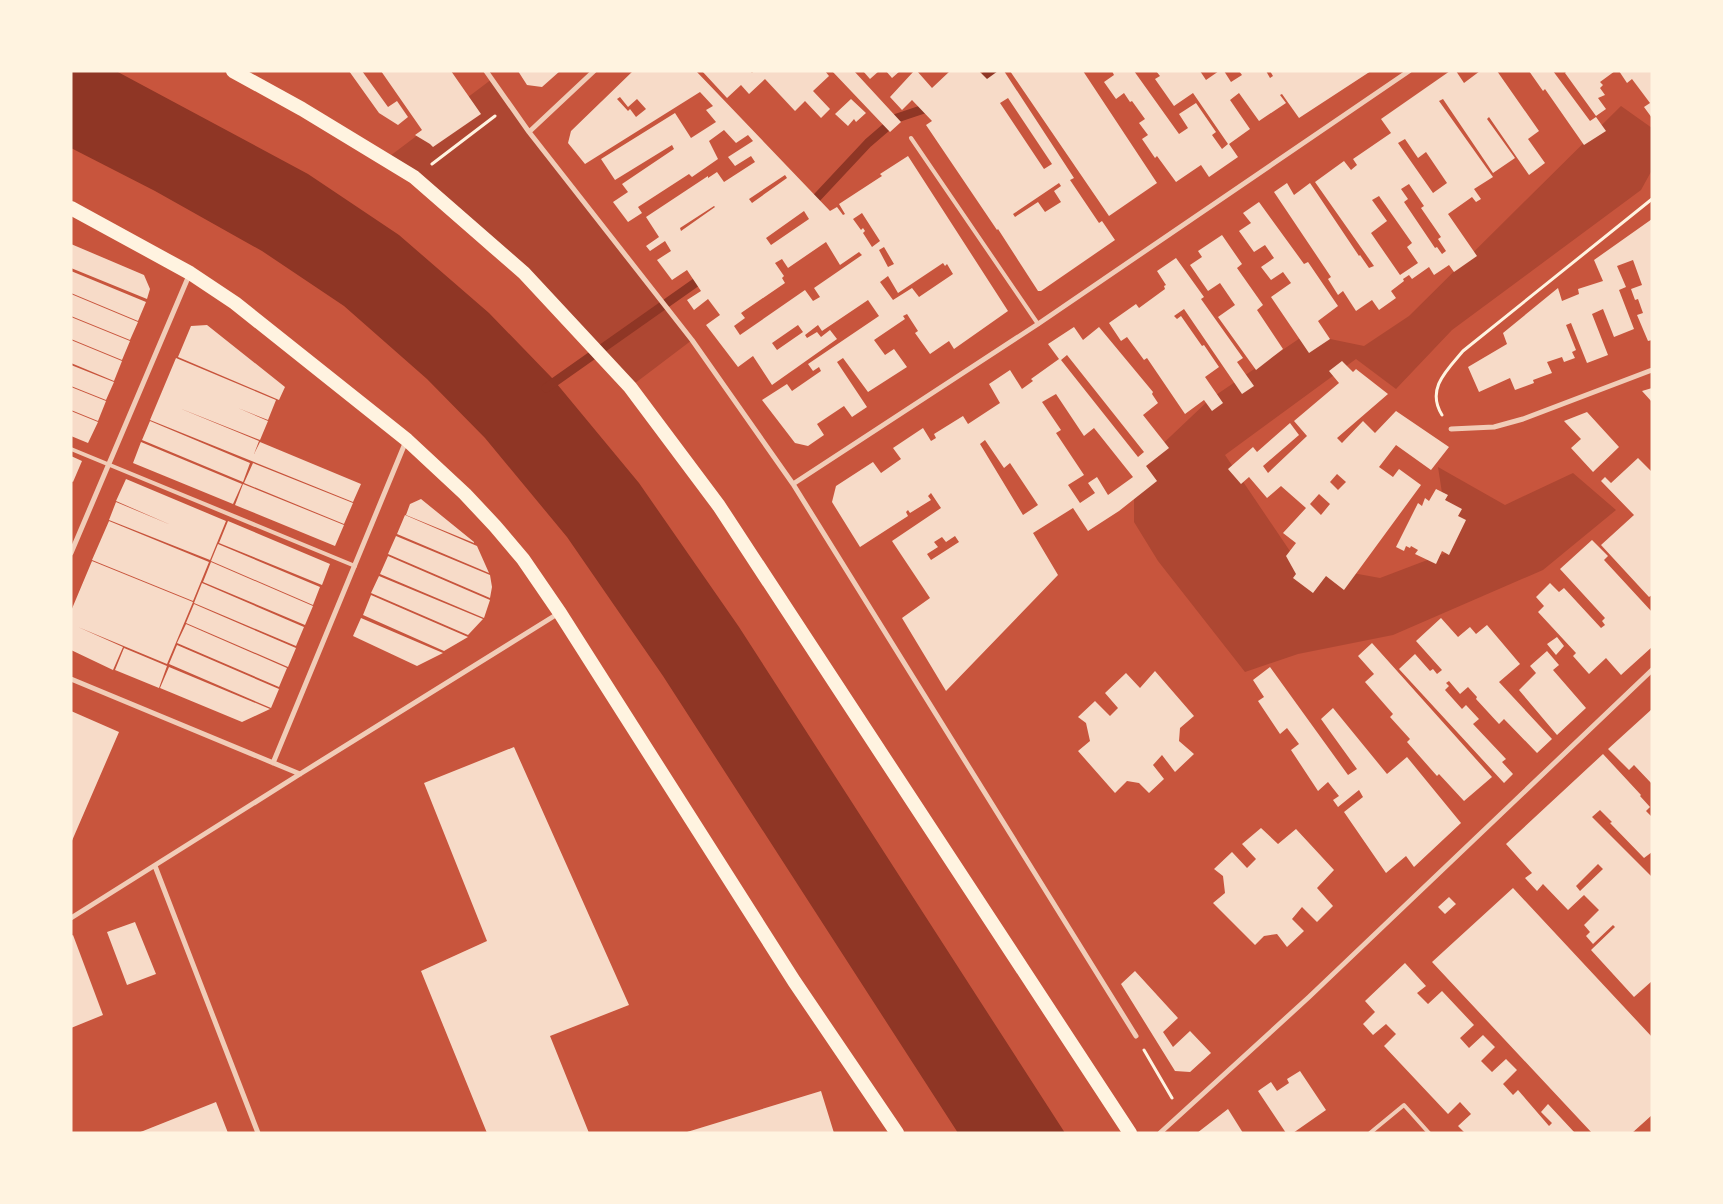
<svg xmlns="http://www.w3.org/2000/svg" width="1723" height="1204" viewBox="0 0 1723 1204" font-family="Arial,sans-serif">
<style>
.green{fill:#ae4732}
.water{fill:#8f3625}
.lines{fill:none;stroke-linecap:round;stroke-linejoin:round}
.stream{stroke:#8f3625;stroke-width:9}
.building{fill:#f7dbc8;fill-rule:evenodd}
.path{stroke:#fff3e0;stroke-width:3}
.service{stroke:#f1ccb7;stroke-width:4}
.minor{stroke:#f1ccb7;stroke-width:5}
.trunk{stroke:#fff3e0;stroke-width:14}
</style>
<rect width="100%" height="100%" fill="#c8553d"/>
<path class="green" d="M492 79 509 105 692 340 630 387 524 273 386 159Z
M1621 106 1652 128V170L1641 190 1452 330 1396 389 1356 359 1225 455 1298 563 1380 578 1451 551 1438 467 1505 505 1573 473 1616 510 1543 570 1393 635 1298 654 1245 672 1158 561 1134 522V471L1210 399 1306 334 1364 346 1409 316Z"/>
<path class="water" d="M71 71H116L308 174 399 235 489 313 552 378 639 483 739 627 1065 1133H958L663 676 567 537 485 438 427 379 344 306 262 251 155 191 71 148Z"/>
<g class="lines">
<path class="stream" d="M977 82 993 71
M809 206 868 143 897 118 933 106
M546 388 705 276"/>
</g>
<path class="building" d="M349 71H362L388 107 397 101 408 117 398 125 379 113Z
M381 71H451L481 114 433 147 430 144 415 135 422 130Z
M518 71H560L542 87 527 85Z
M633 71H696L830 211 837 207 843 215 845 214 839 204 882 176 880 174 908 156 1008 311 954 349 949 341 930 354 915 333 918 331 907 314 903 316 905 319 874 340 885 355 894 349 907 367 868 392 843 358 837 362 867 407 852 417 844 406 817 424 824 435 808 446 795 443 762 400 787 384 792 391 821 371 819 367 813 371 808 364 879 316 868 300 822 331 818 325 805 335 807 338 817 332 821 337 830 330 837 339 772 385 753 356 738 367 706 325 720 315 708 299 694 310 687 300 701 291 687 270 672 280 657 260 671 251 665 241 650 251 646 246 659 237 646 217 708 176V178L717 172 724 182 755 162 751 156 735 166 728 157 753 141 748 135 736 143 724 130 709 141 718 159 692 177 689 174 638 207 642 213 628 222 613 202 628 192 622 184 674 149 672 145 615 180 601 159 675 113 691 138 716 122 706 110 713 106 700 92 585 164 568 143 571 131ZM620 97 628 107 637 99 646 109 636 117 630 109 628 111 617 99ZM785 175 787 178 752 203 749 199ZM714 206 715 207 681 231 680 228ZM804 211 809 219 771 245 766 238ZM862 213 880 241 872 247 863 233 865 231 863 228 861 230 853 219ZM826 242 840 265 859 252 862 255 814 288 820 297 813 301 805 290 740 335 734 326 745 318 741 313 785 283 782 278 784 276 775 263 782 259 788 268ZM884 247 894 264 888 267 879 250ZM943 263 945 266 947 264 953 274 919 297 912 288 893 300 880 282 888 276 898 293ZM798 325 803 332 777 350 772 343Z
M702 71H751L752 73 753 71H825L829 76 813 91 830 109 821 118 805 101 795 111 765 79 749 94 741 85 727 98Z
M832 71H854L901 122 890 132Z
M863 71H879L870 79Z
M886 71H900L892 78Z
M914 71H917L932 88 950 71H979L987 79 998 71H1004L1074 178 1070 180 1099 223 1102 221 1115 240 1041 291H1038L998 229 997 230 926 125 932 121 912 100 902 110 890 97ZM1008 98 1052 164 1044 169 1000 103ZM1059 183 1061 186 1054 191 1061 202 1045 212 1038 202 1015 217 1013 214Z
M1010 71H1083L1157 183 1109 216Z
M1112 71H1134L1179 134 1188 128 1179 114 1196 103 1216 132 1212 135 1222 149 1228 144 1193 93 1174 106 1155 79 1160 76 1156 71H1200L1206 80 1219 71H1224L1231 82 1242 75 1239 71H1266L1270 78 1273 76 1270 71H1371L1299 118 1282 94 1280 95 1286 103 1259 121 1239 93 1230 100 1250 129 1229 144 1238 157 1209 177 1201 165 1176 182 1157 156 1155 158 1142 139 1148 135 1139 123 1145 119 1132 101 1130 102 1124 93 1116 99 1104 82 1114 75Z
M1450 71H1456L1464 83 1480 71H1497L1539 131 1528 139 1545 163 1529 175 1489 117 1487 119 1515 158 1493 173 1443 99 1439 101 1493 177 1474 189 1481 199 1476 202 1472 197 1448 214 1477 256 1454 272 1449 265 1434 275 1429 267 1412 279 1409 275 1403 279 1404 281 1391 291 1396 298 1379 310 1372 300 1356 311 1343 291 1338 295 1328 279 1331 277 1274 192 1287 183 1294 195 1310 183 1359 256 1360 255 1369 268 1374 266 1315 182 1344 161 1351 170 1357 165 1353 159 1391 133 1381 119ZM1405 139 1418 158 1426 152 1447 183 1433 193 1398 143ZM1409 184 1424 206 1421 208 1441 237 1438 239 1446 251 1442 254 1437 247 1435 248 1404 202 1408 199 1401 189ZM1379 196 1412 243 1407 247 1418 263 1400 275 1371 233 1387 221 1372 200Z
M1529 71H1553L1590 121 1596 117 1606 131 1584 145 1545 89 1543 91Z
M1567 71H1615L1600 82 1603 85 1600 88 1605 95 1598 98 1606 109 1596 116 1565 73Z
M1619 71H1652V118L1644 107 1650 103 1632 79 1627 83Z
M851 99 866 113 856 122 854 119 848 126 835 114Z
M1259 202 1304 264 1308 262 1338 306 1318 321 1330 339 1309 353 1271 297 1291 283 1283 272 1271 280 1261 267 1274 258 1265 245 1254 252 1239 231 1251 223 1243 213Z
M1652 219V340L1648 341 1637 315 1643 313 1638 299 1635 300 1631 289 1642 285 1633 260 1617 266 1626 287 1619 290 1634 329 1614 337 1603 309 1592 314 1608 355 1587 363 1571 323 1566 325 1576 350 1572 352 1575 358 1564 362 1562 357 1547 362 1552 373 1533 380 1534 383 1515 390 1510 378 1479 392 1468 367 1507 344 1503 333 1558 288 1562 301 1579 294 1578 289 1603 281 1594 260Z
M1222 235 1242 264 1237 268 1263 305 1257 310 1283 349 1256 370 1218 317 1235 305 1220 283 1208 291 1190 265 1202 257 1198 251Z
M71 244 144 275 150 289 147 299 71 268Z
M1176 258 1204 297 1201 299 1243 358 1237 362 1254 386 1242 394 1184 309 1174 316 1177 319 1181 316 1202 346 1204 345 1219 367 1205 377 1223 403 1212 411 1204 400 1185 414 1147 358 1144 360 1127 337 1121 341 1109 323 1136 304 1139 308 1165 289 1164 286 1166 285 1157 271Z
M71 271 146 302 138 321 71 293Z
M71 294 138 322 130 340 71 316Z
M71 317 130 341 122 360 71 339Z
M207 325 285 387 279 400 178 357 191 326Z
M1074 327 1083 340 1099 327 1153 392 1152 394 1158 403 1143 415 1169 448 1146 466 1157 481 1119 511 1088 531 1073 508 1033 533 1058 575 946 691 902 618 930 598 892 541 941 508 931 493 928 496 931 500 910 513 908 510 906 512 908 516 860 547 832 502 836 486 873 462 881 473 901 459 893 448 923 428 931 441 936 438 934 434 963 416 968 424 1000 403 989 384 1010 370 1022 389 1033 381 1031 379 1059 359 1048 344ZM1067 355 1144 452 1138 457 1061 360ZM1056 394 1084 436 1094 428 1133 477 1108 495 1097 477 1088 483 1095 493 1080 503 1068 485 1084 475 1056 433 1061 430 1042 402ZM985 440 1004 468 1010 463 1038 505 1023 515 980 444ZM955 536 959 542 931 560 927 554 938 547 934 542 942 537 946 542Z
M71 340 122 361 114 381 71 363Z
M176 358 276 400 268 420 238 408 268 421 260 440 179 408 259 441 254 454 260 442 361 484 353 502 150 420Z
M1342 361 1353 372 1356 369 1388 394 1337 438 1342 443 1363 421 1375 433 1396 411 1449 447 1431 470 1396 445 1379 467 1393 477 1399 469 1421 485 1344 590 1326 576 1313 593 1293 578 1296 574 1286 556 1296 543 1283 533 1306 508 1281 486 1267 498 1249 477 1241 484 1228 469 1253 447 1257 452 1290 423 1299 435 1263 466 1268 473 1307 436 1294 421 1339 383 1329 371ZM1337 474 1346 482 1338 490 1330 482ZM1319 494 1330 504 1321 515 1310 504Z
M71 365 114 382 106 400 71 386Z
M71 387 106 401 98 421 71 410Z
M1652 388V402L1642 391Z
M71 411 98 422 88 443 71 436Z
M1587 412 1619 447 1593 472 1571 448 1581 439 1564 421Z
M150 421 250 463 243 482 142 440Z
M141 442 242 484 233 504 133 463Z
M71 456 82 461 73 482 71 481Z
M1638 458 1651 471 1652 470V595L1649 597 1601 545 1634 515 1601 481 1605 477 1611 483Z
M253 463 353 503 344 524 244 483Z
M126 479 226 521 210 560 109 520 116 502 171 525 116 501Z
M243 484 344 525 335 546 235 505Z
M1436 489 1448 495 1445 500 1462 509 1458 516 1466 520 1449 555 1442 551 1436 564 1415 554 1418 550 1411 546 1410 548 1406 546 1404 551 1396 547 1418 503 1422 506 1425 498 1429 501Z
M421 499 474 542V543L406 515 410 504Z
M405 515 477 546 489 573 397 534Z
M109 521 209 562 193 601 92 560Z
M228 521 330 564 322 585 219 543Z
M396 536 490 575 492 587 490 598 388 554Z
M1592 540 1608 556 1604 560 1652 612V647L1621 675 1606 658 1589 674 1573 656 1576 653 1538 612 1544 606 1536 597 1550 583 1559 592 1564 588 1601 628 1605 625 1602 621 1605 618 1560 569Z
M218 544 320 587 313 605 211 561Z
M388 556 490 600 484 618 380 574Z
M92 561 193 602 167 664 78 627 123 647 113 670 71 650V611Z
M211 562 313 606 305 625 203 582Z
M379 576 483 619 468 635 371 593Z
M202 583 304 627 296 646 194 603Z
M371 595 468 637 444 651 363 615Z
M194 604 296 648 288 667 186 623Z
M361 618 443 653 417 666 353 636Z
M1441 618 1458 637 1470 627 1476 634 1487 625 1520 664 1499 682 1552 739 1537 753 1504 719 1499 724 1476 699 1477 697 1468 687 1460 694 1449 681 1446 683 1449 686 1445 690 1462 709 1466 705 1479 719 1473 724 1506 759 1502 762 1513 774 1504 783 1399 669 1415 654 1430 671 1433 669 1437 674 1442 670 1416 641Z
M186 624 287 668 279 687 177 643Z
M1557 637 1564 646 1556 655 1547 644Z
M1372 643 1492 777 1464 801 1439 774 1437 776 1407 742 1410 739 1390 717 1393 714 1365 682 1374 674 1358 656Z
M177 645 279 689 271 708 169 664Z
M124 648 167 666 159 688 115 670Z
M1547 651 1559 665 1553 670 1586 708 1557 735 1519 690 1536 673 1530 666Z
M169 667 270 709 242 722 160 688Z
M1270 667 1348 775 1357 769 1321 719 1333 708 1387 774 1407 757 1461 823 1414 867 1406 856 1386 873 1344 812 1363 797 1359 790 1338 807 1333 800 1339 796 1328 782 1318 791 1291 750 1299 744 1287 728 1280 734 1258 701 1264 697 1253 680Z
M1155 671 1194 716 1180 728 1179 741 1194 754 1175 772 1162 755 1153 765 1164 779 1149 793 1139 783 1127 781 1115 793 1078 751 1090 741 1086 723 1078 717 1095 701 1110 716 1118 708 1105 693 1126 673 1140 688Z
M1652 709V784L1634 765 1629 770 1608 749Z
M71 711 119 732 71 843Z
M514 747 629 1005 550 1036 589 1133H487L421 971 487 941 424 783Z
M1603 754 1641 795 1640 796 1650 807 1646 811 1652 817V852L1644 858 1610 823 1612 822 1600 810 1592 817 1652 877V981L1634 997 1591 950 1615 927 1613 925 1593 944 1586 936 1590 932 1584 925 1599 910 1584 895 1568 910 1543 884 1537 891 1525 878 1532 873 1506 844ZM1598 864 1603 869 1580 891 1576 886Z
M1261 828 1278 844 1296 829 1334 870 1317 888 1333 906 1317 922 1302 907 1292 919 1304 931 1287 947 1277 934 1264 936 1255 945 1213 903 1225 893 1223 876 1214 869 1232 852 1247 868 1256 859 1242 844Z
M1513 888 1652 1037V1115L1632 1133H1592L1432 962Z
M1449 897 1456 904 1445 914 1438 907Z
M135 922 156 974 127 985 107 932Z
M73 935 103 1015 71 1028V936Z
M1405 963 1426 986 1417 993 1428 1004 1442 991 1474 1025 1460 1038 1469 1048 1483 1035 1495 1047 1481 1061 1492 1072 1506 1059 1517 1070 1503 1084 1513 1095 1518 1090 1549 1126 1552 1123 1541 1112 1548 1104 1575 1133H1465L1458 1126 1471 1114 1460 1102 1448 1114 1384 1046 1396 1034 1386 1024 1373 1035 1363 1024 1375 1012 1365 1001Z
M1135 971 1178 1018 1163 1032 1173 1047 1190 1031 1211 1053 1190 1072 1175 1071 1121 984Z
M1300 1071 1326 1110 1293 1133H1286L1258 1091 1271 1082 1277 1091 1289 1083 1287 1079Z
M821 1091 834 1133H687V1132Z
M216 1102 228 1133H138Z
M1228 1109 1243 1133H1197Z"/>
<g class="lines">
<path class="path" d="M432 164 495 116
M1442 415C1426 389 1446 371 1463 351L1652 199
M1144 1050 1172 1098"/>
<path class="service" d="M911 138 1038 324
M71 449 355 566
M1370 1133 1404 1105 1429 1133"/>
<path class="minor" d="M486 71 529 132 692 340 793 484 1136 1036
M529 132 594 71
M1451 429 1494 427 1523 419 1652 370
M793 484 1038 324 1409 71
M71 553 190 273
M71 679 300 774
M273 763 406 441
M155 866 258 1133
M71 918 300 774 559 613
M1160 1133 1309 997 1652 670"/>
<path class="trunk" d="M233 71 302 109 414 177 524 273 630 387 719 506 1130 1133
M71 208 190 273 235 303 407 440 465 494 495 526 523 559 560 613 794 981 897 1133"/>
</g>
<rect width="1723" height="1204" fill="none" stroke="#fff3e0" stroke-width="145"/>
</svg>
